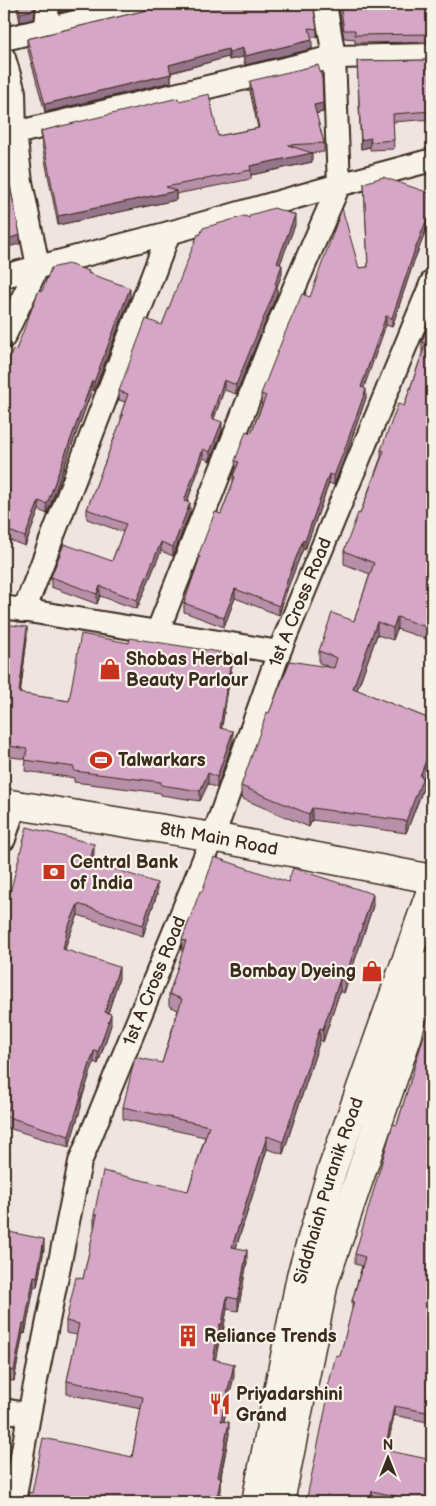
<svg xmlns="http://www.w3.org/2000/svg" width="436" height="1506" viewBox="0 0 436 1506" font-family="'Balsamiq Sans',sans-serif">
<style>
.lines{fill:none;stroke-linecap:round;stroke-linejoin:round}
.street-casing{stroke:#3b2a1e;stroke-width:26}
.secondary-casing{stroke:#3b2a1e;stroke-width:31}
.street{stroke:#f7f3e8;stroke-width:22}
.secondary{stroke:#f7f3e8;stroke-width:28}
.wall{fill:#b78fa9;stroke:#3b2a1e}
.shaded-wall{fill:#95748a;stroke:#3b2a1e}
.building{fill:#d5a6c5;stroke:#3b2a1e}
.labels{text-anchor:middle;stroke-width:4.5;stroke-linejoin:round;paint-order:stroke}
.street-label{font-size:18px;fill:#3b2a1e;stroke:#f7f3e8}
.poi-label{font-size:18px;font-weight:bold;fill:#3b2a1e;stroke:#f7f3e8;text-anchor:start}
</style>
<rect width="100%" height="100%" fill="#f0e4e1"/>
<filter id="ink" filterUnits="userSpaceOnUse"><feTurbulence type="fractalNoise" baseFrequency=".02" numOctaves="2"/><feDisplacementMap in="SourceGraphic" scale="10" xChannelSelector="R" yChannelSelector="G"/><feConvolveMatrix kernelMatrix="1 2 1 2 8 2 1 2 1" color-interpolation-filters="sRGB"/></filter>
<g filter="url(#ink)">
<g class="lines">
<g class="street-casing">
<g id="street">
<path d="M325 4 334 57 339 185 432 160"/>
<path d="M46 28 48 4"/>
<path d="M4 39 152 4"/>
<path d="M4 58 14 92 15 133 21 182 38 266 4 337"/>
<path d="M15 133 334 57 432 55"/>
<path d="M4 276 169 233 339 185"/>
<path d="M4 607 279 652"/>
<path d="M24 611 169 233"/>
<path d="M157 633 273 337 339 185"/>
<path d="M4 839 15 804"/>
<path d="M4 1410 29 1415"/>
<path id="s1" d="M14 1502 29 1415 80 1162 213 837 279 652 432 282"/>
</g>
</g>
<g class="secondary-casing">
<g id="secondary">
<path id="s2" d="M4 803 213 837 432 879"/>
<path id="s3" d="M256 1502 301 1276 332 1170 432 888"/>
<path d="M280 1502 324 1282 432 964"/>
</g>
</g>
<use href="#street" class="street"/>
<use href="#secondary" class="secondary"/>
</g>
<path class="wall" d="M16 4H36L34 19 20 22Z
M338 4H432V42L355 43V39L344 38Z
M161 5 317 29V37H311L312 49 245 65 243 57 229 60 228 57 171 73V82L45 112 27 47V39L155 8Z
M432 60V119L393 122 394 149 370 150V147L361 149 357 61Z
M250 81 323 112 316 114 324 143V152L311 153 312 162 251 175V179L176 194V200L58 225 41 140V131L179 101 218 136 258 128 250 91Z
M364 183 432 194V224L430 229 427 228 414 261 392 327 386 325 363 388 366 398 345 457 334 485 329 483 305 550 303 549 288 587 279 615 235 598 224 627 184 612V603L198 564V556L221 514 233 482V476L236 470 235 461 251 433 262 404H261V394L310 297 359 268 368 267Z
M249 218 295 225 280 264 282 274 277 287V294L236 394 224 390 214 419 222 431 210 461 203 458 187 502 190 512 173 556 161 551 137 609 100 596 97 604 51 587V577L112 561 123 532 87 519V509L121 421V414L125 402 119 400V391L162 325 200 235Z
M89 273 130 297 94 391 92 390 47 514 39 510 25 546 4 538V373L16 350 42 291Z
M432 314V641L397 629 393 640 377 635 357 690 432 720V757L423 780V789L406 833 312 820 309 827 241 798V786L269 713 329 667 319 663V651L354 621 370 574 344 564V551L360 514 381 457V450L404 406 422 354V342Z
M4 624 27 638 20 694 30 695 69 701 232 665 221 729 233 741 217 788 208 784 200 801 161 795V793L74 782V778L25 771 26 759 4 756Z
M94 855 92 862 157 894 143 936 78 915 67 942 65 950 119 978 108 1013 111 1025 98 1064 94 1062 81 1101V1107L69 1147 5 1127V1117H4V916Z
M288 882 373 906 344 993 340 991 323 1042 320 1040 283 1154 267 1149 236 1248 247 1262 238 1311 227 1309 222 1337 220 1336 215 1360 234 1376 224 1421 229 1434 221 1477V1490L219 1502H27L32 1493 132 1457 141 1409 67 1394V1381L77 1335 66 1333V1321L83 1279 95 1227H94V1215L188 1191 205 1137 123 1119V1107L162 1063 178 1010 169 1006V994L183 953 182 952V940L202 892Z
M432 1002V1423L394 1415 387 1450 432 1502H379L372 1501 328 1395V1387L340 1356 352 1311V1301L362 1266 355 1264V1254L397 1125 423 1040V1034Z
M4 1231 44 1249 37 1287H34L25 1334 23 1333 14 1381 4 1380Z"/>
<path class="shaded-wall" d="M35 4H36L34 19 20 22V13Z
M61 4H96L60 12Z
M312 40V49L245 65V56Z
M243 48V57L229 60V52Z
M228 49V57L169 73V65Z
M171 74V82L45 112V104Z
M323 103V112L314 114V105Z
M371 138 370 142V147L361 149V140Z
M312 153V162L251 175 250 166Z
M176 191V200L58 225V216Z
M295 215V225L277 272V263Z
M432 215V224L430 229V220Z
M427 219V228L414 261 392 327V318L414 252Z
M20 235V244L4 248V240Z
M282 265V274L277 287V294L236 394V385Z
M130 288V297L94 391V382Z
M386 316V325L361 396V387Z
M224 380V390L211 427V418Z
M92 381V390L47 514V504Z
M366 389V398L345 457 334 485V476Z
M222 422V431L210 461V452Z
M203 449V458L184 510V501Z
M329 474V483L305 550V541Z
M39 501V510L25 546V537Z
M190 503V512L173 556V547Z
M303 540V549L288 587 279 615V606L288 578Z
M161 542V551L137 609V600Z
M100 586V596L97 604V594Z
M235 589V598L224 627V618Z
M397 617V629L393 640V628Z
M377 622V635L353 701V688Z
M27 627V638L19 704V693Z
M232 654V665L220 739V728Z
M233 731V741L217 788V777Z
M432 745V757L423 780V789L406 833V821L420 776Z
M208 773V784L200 801V791Z
M312 808V820L309 827V814Z
M94 844V855L90 872V861Z
M157 883V894L143 936V925Z
M373 894V906L344 993V981Z
M78 904V915L67 942 63 960V949L67 930Z
M119 967V978L105 1023V1012Z
M340 979V991L323 1042V1029Z
M111 1014V1025L98 1064V1052Z
M320 1028V1040L283 1154V1142Z
M94 1051V1062L81 1101V1107L69 1147V1136L80 1095Z
M267 1136V1149L232 1260V1247Z
M44 1239V1249L37 1287V1277Z
M247 1250V1262L238 1311V1299Z
M34 1276V1287L25 1334V1323Z
M227 1297V1309L222 1337V1324Z
M23 1323V1333L14 1381V1371Z
M220 1324V1336L213 1372V1359Z
M234 1364V1376L221 1433V1421Z
M394 1406V1415L385 1459V1450Z
M229 1422V1434L218 1489V1477Z
M221 1477V1490L219 1502H216Z
M372 1491V1502H370Z"/>
<path class="building" d="M18 4H35L34 10 20 13Z
M162 4H313L317 29 309 28 312 40 245 56 243 48 229 52 228 49 169 65 171 74 45 104 27 39 155 8 161 5Z
M340 4H432V34L355 35V30H344Z
M432 60V111L393 114 394 140 370 142 371 138 361 140 357 61Z
M318 65 322 78 323 103 314 105 324 143 288 145 312 153 250 166 251 170 166 187 176 191 58 216 41 131 178 98 179 101 209 94 218 136 259 128 250 81Z
M4 141 8 176 20 235 4 240Z
M383 177 432 194V215L430 220 427 219 414 252 392 318 386 316 361 387 366 389 345 448 334 476 329 474 305 541 303 540 288 578 279 606 235 589 224 618 184 603 200 557 198 556 215 512 221 514 235 477 233 476 239 462 235 461 246 431 251 433 266 396 261 394 285 333 302 294 310 297 342 208 359 268 368 267 364 183Z
M274 208 295 215 277 263 282 265 275 284 277 285 236 385 224 380 211 418 222 422 210 452 203 449 184 501 190 503 173 547 161 542 137 600 100 586 97 594 51 577 64 544 112 561 126 524 87 509 123 415 121 414 128 394 119 391 146 319 162 325 198 234 200 235 203 228 245 216 249 218 250 215Z
M68 264 89 271 88 273 130 288 94 382 92 381 47 504 39 501 25 537 4 529V373L13 349 16 350 39 290 42 291 51 268Z
M432 314V629L397 617 393 628 377 622 353 688 432 720V745L420 776 423 777 406 821 312 808 309 814 241 786 266 715 267 712 269 713 290 661 334 668 337 658 319 651 332 613 354 621 374 563 344 551 358 513 360 514 384 451 381 450 398 404 404 406 426 343 422 342Z
M4 624 27 627 19 693 69 701 81 634 129 643 130 638 232 654 220 728 233 731 217 777 208 773 200 791 161 785V782L74 771V767L25 760 27 749 4 745Z
M27 827 94 844 90 861 157 883 143 925 78 904 67 930 63 949 119 967 105 1012 111 1014 98 1052 94 1051 80 1095 81 1096 69 1136 5 1116 8 1107 4 1106V916Z
M214 857 288 882 293 868 373 894 344 981 340 979 323 1029 320 1028 283 1142 267 1136 232 1247 247 1250 238 1299 227 1297 222 1324H220L213 1359 234 1364 221 1421 229 1422 218 1477H221L216 1502H27L29 1492 32 1493 43 1438 132 1457 143 1397 67 1381 79 1324 66 1321 76 1277 83 1279 97 1215H94L103 1171 188 1191 209 1126 123 1107 135 1057 162 1063 182 999 169 994 186 941 182 940 200 891 202 892Z
M432 1002V1413L394 1406 385 1450 432 1460V1502H422L372 1491 370 1502H306L330 1387H328L336 1355 340 1356 354 1301H352L365 1257 355 1254 393 1124 397 1125 424 1035 423 1034Z
M4 1231 44 1239 37 1277 34 1276 25 1323H23L14 1371 4 1369Z"/>
</g>
<defs>
<g id="shop-bare" transform="scale(1.725)"><path d="M-5-2.5h2.3a2.7 3.5 0 0 1 5.4 0H5L5.5 6h-11ZM-1.5-2.5h3a1.5 2.3 0 0 0-3 0Z" fill="#c8321e" stroke="#f7f3e8" stroke-width="2.5" paint-order="stroke"/></g>
<g id="stadium-bare" transform="scale(1.725)"><path d="M0-5a6.5 5 0 1 0 0 10a6.5 5 0 1 0 0-10ZM-3.5-1.8h7v3.6h-7Z" fill="#c8321e" stroke="#f7f3e8" stroke-width="2.5" paint-order="stroke"/></g>
<g id="bank-bare" transform="scale(1.725)"><path d="M-6-4H6V4H-6ZM0-2.3a2.3 2.3 0 1 0 0 4.6a2.3 2.3 0 1 0 0-4.6Z" fill="#c8321e" stroke="#f7f3e8" stroke-width="2.5" paint-order="stroke"/></g>
<g id="building-bare" transform="scale(1.725)"><path d="M-4-6H4V6H1V3H-1V6H-4ZM-2.5-4.3h1.7v1.8h-1.7ZM.8-4.3h1.7v1.8H.8ZM-2.5-1h1.7V.8h-1.7ZM.8-1h1.7V.8H.8Z" fill="#c8321e" stroke="#f7f3e8" stroke-width="2.5" paint-order="stroke"/></g>
<g id="restaurant-bare" transform="scale(1.725)"><path d="M-5-6h1v4h1v-4h1v4h1v-4h1v5L-1.5 .5V6h-2V.5L-5-1ZM5-6V6H3V1.5H1.5Q1.5-4 5-6Z" fill="#c8321e" stroke="#f7f3e8" stroke-width="2.5" paint-order="stroke"/></g>
</defs>
<g fill-rule="evenodd">
<use href="#shop-bare" x="110" y="669"/>
<use href="#stadium-bare" x="101" y="760"/>
<use href="#bank-bare" x="54" y="872"/>
<use href="#shop-bare" x="372" y="971"/>
<use href="#building-bare" x="188" y="1336"/>
<use href="#restaurant-bare" x="220" y="1404"/>
</g>
<g class="labels">
<g class="street-label">
<text dy="6" stroke="none"><textPath href="#s1" startOffset="948">1st A Cross Road</textPath></text>
<text dy="6" stroke="none"><textPath href="#s2" startOffset="218">8th Main Road</textPath></text>
<text dy="6" stroke="none"><textPath href="#s1" startOffset="542">1st A Cross Road</textPath></text>
<text dy="6" stroke="none"><textPath href="#s3" startOffset="320">Siddhaiah Puranik Road</textPath></text>
</g>
<g class="poi-label">
<text x="126" y="665">Shobas Herbal<tspan x="126" dy="21">Beauty Parlour</tspan></text>
<text x="118" y="766">Talwarkars</text>
<text x="70" y="868">Central Bank<tspan x="70" dy="21">of India</tspan></text>
<text x="356" y="977" text-anchor="end">Bombay Dyeing</text>
<text x="204" y="1342">Reliance Trends</text>
<text x="236" y="1400">Priyadarshini<tspan x="236" dy="21">Grand</tspan></text>
</g>
</g>
<rect width="436" height="1506" fill="none" stroke="#f7f3e8" stroke-width="20"/>
<rect x="10" y="10" width="416" height="1486" fill="none" stroke="#3b2a1e" stroke-width="2" filter="url(#ink)"/>
<g transform="translate(388 1458)" stroke="#f7f3e8" stroke-width="4" paint-order="stroke">
<path d="M0-4L9 19L0 12L-9 19Z" fill="#3b2a1e"/>
<text y="-8" font-size="14" font-weight="bold" text-anchor="middle" fill="#3b2a1e">N</text>
</g>
</svg>
